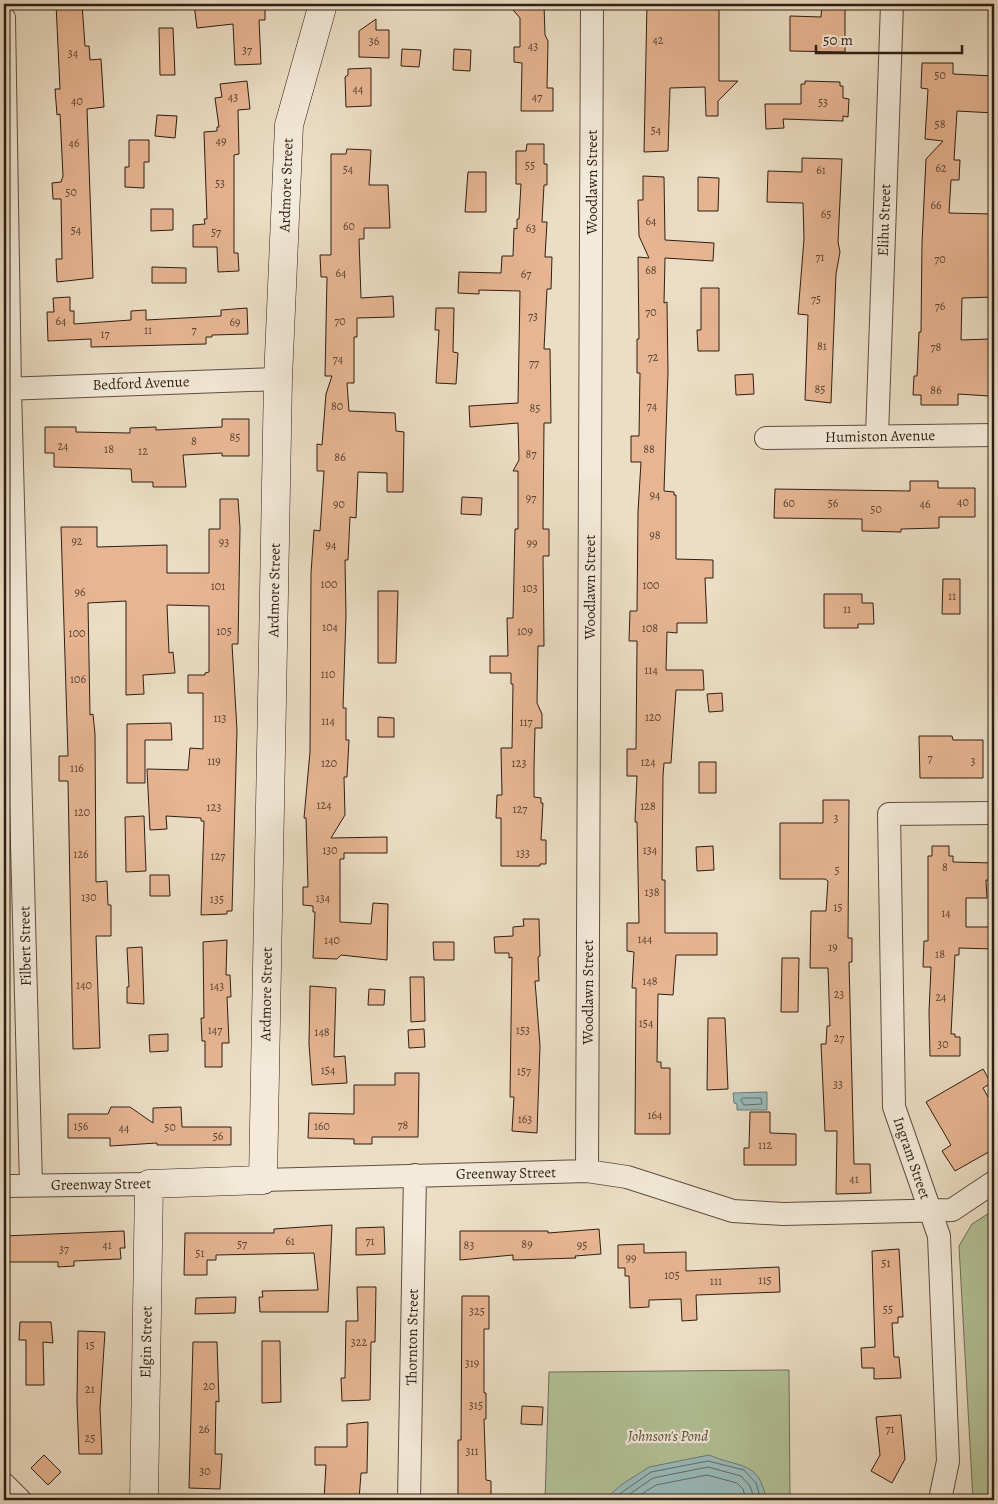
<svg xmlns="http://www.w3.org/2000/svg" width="998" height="1504" viewBox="0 0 998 1504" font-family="Alegreya,serif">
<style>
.green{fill:#b3c298;stroke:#707056}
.water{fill:#9abbbc;stroke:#6f7c79}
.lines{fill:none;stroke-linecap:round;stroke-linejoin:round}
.shore{stroke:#646c68;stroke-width:1}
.building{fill:#e7b592;stroke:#2e1e14}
.minor-casing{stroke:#5e4e40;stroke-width:24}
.secondary-casing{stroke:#2e1e14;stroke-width:29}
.minor{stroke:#f3ead9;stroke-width:22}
.secondary{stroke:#f3ead9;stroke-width:28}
.labels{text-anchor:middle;stroke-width:4.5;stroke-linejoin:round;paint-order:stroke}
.number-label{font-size:12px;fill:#5c4434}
.street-label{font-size:15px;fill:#2e1e14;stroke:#f3ead9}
.park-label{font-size:15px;font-style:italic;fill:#564f3c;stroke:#f3ead9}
</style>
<rect width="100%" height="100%" fill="#ecdec5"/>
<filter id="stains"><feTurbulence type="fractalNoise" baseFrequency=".004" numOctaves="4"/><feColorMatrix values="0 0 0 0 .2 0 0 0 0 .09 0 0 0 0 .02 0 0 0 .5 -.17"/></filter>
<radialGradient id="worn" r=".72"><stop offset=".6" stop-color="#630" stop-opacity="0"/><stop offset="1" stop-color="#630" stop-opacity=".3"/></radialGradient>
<path class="green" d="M994 1210V1500H973L959 1246 972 1224Z
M789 1370 790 1500H545L549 1372Z"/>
<path class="water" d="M767 1092V1110H737V1104L734 1103 733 1093Z
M709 1455C738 1468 760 1460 766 1500H604L621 1485 649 1467Z"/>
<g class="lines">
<path class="shore" d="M743 1098H761L762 1104 744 1105 741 1100Z
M611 1500 651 1472 708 1461 744 1470 756 1483 761 1500
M621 1500 653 1478 708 1467 741 1476 750 1486 755 1500
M632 1500 656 1485 707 1475 737 1483 743 1489 746 1500"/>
</g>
<path class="building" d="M56 4H82L85 46H89L90 60 101 59 104 107 87 109 93 278 57 282 56 259H62L61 199H53L52 183 61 182 63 176 60 114 57 115 55 89H60Z
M194 4H265V20H259L261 64 235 65 233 24 197 28Z
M508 4H544L545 35 548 41 547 88H553V111H521L522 63 514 62V47H520V18Z
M647 4H719V81H738L718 101V116H706L705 87 670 88 668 151 644 152Z
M822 4H845V52L790 51V16L821 17Z
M376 19V30H389V58L359 57V31Z
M159 28H173L175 75H160Z
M402 49 421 50 419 67 401 66Z
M454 49 471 50 470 71 453 70Z
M922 63H953V74L994 76V113L957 111 954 160H960L959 180H951L949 213 993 214 992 232H994V297L962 298 961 340 990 339 989 396 958 394V405H921V395H913L914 376H917L919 332H921L922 243 926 159 943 141 925 139 928 89 921 88Z
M371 68V106L346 107 345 77 348 75V69Z
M247 81 250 109 238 110 239 154 234 155V253H238L239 271 218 272 217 247H193V225L205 224 204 219H207L204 132 217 131V127H219L215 98 222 97 220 84Z
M805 81 840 82V86H843V98L849 99 848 117 843 116V121L783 119 784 128 766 129 765 104H801V84H805Z
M157 115 177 116 175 138 155 136Z
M129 140H149V162H144V188L125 187V167H129Z
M527 144H544V164H547V185H544L542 222H547L545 257H552L551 289H547L544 349H550L551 423H544L543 529H549V556H543L544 646H538L537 703 542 714V728H535L534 767V797L541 798V803H543L541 840H546V864H540V866H501V818H496L497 795H502L501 748H512L513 684H511V673H490V656H508L507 618H513L515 529H518V471H513L519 460 518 423 470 427 469 406 518 403 520 291 479 290V294L458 293 459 272 501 273 502 256H513L514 228 517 229V219H519L521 184H516V151H526Z
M347 149 371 150 369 185H388L390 228H364V239H359L361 298 393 296 394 317 357 318V337H354V383H347L349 411 395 413 396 431 404 432 403 492H387V473L358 472 356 518 350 517 348 560H345L346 615 343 708H346V740H349L347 777H344L345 815 331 838 387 837V853H344V859H340V922L371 924 373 903 388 904 387 960 341 955 337 959 313 958 315 912H313V906L303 905V887H308L306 818H304L310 752 311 573 314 530 320 531 324 471H317V444L322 445 326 394 332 376H325L327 277H321L320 255H331V154H346Z
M802 158 842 159 838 242 840 252 836 274 831 403 805 400 808 315 798 314 804 239 803 203 767 202 768 171 802 172Z
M468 172H486V212H465Z
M643 176 664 177 665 240 714 243 713 261 665 258 664 303 667 302 668 372 664 491 674 492V495H676V559L713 560V578H705L707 623H677V633L667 632 666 670H703L704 690H676L671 763H664L663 776 662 880H665V933H717V955H676L673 995 658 994 657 1062H661V1068H670V1134H635L636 988H632L634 952 627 951V923H639L637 822H635L637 776H627V749H636L637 645V641H629L630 611H637L638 512 641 462H631V436H639L640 373H637V339H639L638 257 649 258 639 236 638 200H643Z
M698 177 719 178 718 211H698Z
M151 209H173V230L151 231Z
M152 267 186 268V283H152Z
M701 288H719V351H698L697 330H701Z
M70 297V311H74V324L131 320V311L146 310V320L221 316V310L247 308 248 334 212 335V337H206V344L91 347V339L48 341 47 312H54L53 298Z
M436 308H454L453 352 458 353 456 384 436 383 439 330H435Z
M753 374 754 394 736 395 735 375Z
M222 419H249V456H222V453L183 455 186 487H153V482H132L131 469 54 467V453H45V427H76V432L130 433V428L156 427V430L222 427Z
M910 481H938V488H975V517H939V528L901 529V532L862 531V519L774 518 775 489 910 491Z
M462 497 482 498 481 515 461 514Z
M220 499H238L240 528 238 644H232L237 730 232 911H227V914L201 915 204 821H201V818L166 816 167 829 150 830 147 769 188 770 190 748 203 749V693H188V675H205V673L209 672V606L167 605 169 653 173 652 175 673 143 675 144 694 126 695V601L88 603 90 715 93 714 95 734 96 882 107 881 108 905H111V936H96L100 1048 73 1049 68 781H59V756H68L61 527H97V547L167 545V573H209V529H220Z
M943 579H960V614H942Z
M378 591H398L396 663H378Z
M824 594H862V603H873L874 624H858V628H824Z
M722 693 723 711 709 712 707 694Z
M378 717 394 718V737H378Z
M171 723 172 740H145V783H127V724Z
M919 736H952L953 740H983V778H920Z
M699 762H716V793H699Z
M823 800H849L848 938H852V962H849L854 1164H870L871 1193 836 1194 837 1131H825L821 1044H826L827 1026H830L828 968H810L811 911H826L828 881 825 879H780V823H823Z
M144 816 146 871 126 872 125 817Z
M713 846 714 870 697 871 696 847Z
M932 846H949V856H953V862L994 863V881L986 880 987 898H966V927H994V949L959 948V955H955L951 1034H955V1037H960V1056H930L929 1012 931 967H923L924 941H928V856H932Z
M150 875H169L170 896H150Z
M523 919H539L540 956 538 957 539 981H535L540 1046 537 1133 512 1131 514 1097H510L512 957 509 958V953H495L494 937 513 936V927L524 926Z
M227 940 226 975H230L231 997H227L229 1043H222V1067H205V1041H202L201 1018H204L203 942Z
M433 942H454V960H434Z
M142 947 144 1004 127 1003V987H129L127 948Z
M782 958H799L798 1012H781Z
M410 977H424L425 1021 411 1022Z
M310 986 336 988 334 1057 345 1056 347 1083 312 1085 309 1044Z
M369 989 385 990 384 1005H368Z
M708 1018H725L728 1089 707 1090Z
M424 1029 425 1047 409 1048 408 1030Z
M168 1034V1051L150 1052 149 1035Z
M983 1069 991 1083 983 1088 994 1108V1149L955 1171 942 1151 951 1145 926 1102Z
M395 1073H419L418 1137H372V1144H354V1139L308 1138 309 1113 354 1114V1085H395Z
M111 1107H130L153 1123V1108L181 1107 182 1127H231V1145H157V1143L110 1146V1138H68V1114H108Z
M750 1112H770V1133L796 1134V1165H744V1148H749Z
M332 1225 328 1312H260L259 1297H263L262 1291 318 1290 314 1253 216 1255V1260H207V1275H184L185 1233H274V1229Z
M384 1227 385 1254 356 1255V1228Z
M599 1229 601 1254 575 1256 576 1258 513 1260V1255L460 1260V1231H548V1233Z
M124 1231 125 1248H120L121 1259 74 1261V1266L58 1267V1262H4V1236Z
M644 1244V1253L686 1252V1271L779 1267 780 1292 696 1295 697 1320 682 1321 681 1299 649 1300V1307L630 1308 629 1276H625V1268H618V1245Z
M899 1249 903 1317H898V1323H892L894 1357H899L901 1378 874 1379V1368H862L861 1348 875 1347 872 1251Z
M357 1287H376L375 1342H371L370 1400 342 1401 341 1378H345L346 1321H358Z
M462 1296H489V1329H484V1393H486V1419H484L486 1480 491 1481V1500H458V1440H461Z
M236 1297 235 1313 195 1314 196 1298Z
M20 1322H51L53 1343 43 1342 44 1385H26V1340H19Z
M78 1331 105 1332 100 1409 102 1454H79L77 1402Z
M262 1341H280L281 1402 262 1403Z
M193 1342H217L219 1402 216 1401 215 1454H222L220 1489 189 1488Z
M522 1406 543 1407 542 1425 521 1424Z
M901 1415 905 1459 892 1483 871 1471 880 1455 876 1417Z
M368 1422 367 1473H361L359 1500 324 1499 326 1465H315V1447H347V1424Z
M44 1455 61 1472 48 1485 31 1468Z"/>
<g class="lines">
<g class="minor-casing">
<path id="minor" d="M4 18 10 389 31 1185
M4 389 278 379
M877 436 892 4
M766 438 994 435
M587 1171 592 4
M263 1180 587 1171 627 1177 733 1211 783 1214 952 1210 994 1182
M4 1186 149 1184
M4 1484 20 1500
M409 1500 415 1175
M940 1500 948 1461 939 1236 894 1107 889 814 994 813"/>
</g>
<g class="secondary-casing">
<path id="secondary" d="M144 1500 149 1184 263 1180 278 379 289 125 323 4"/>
</g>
<use href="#minor" class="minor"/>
<use href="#secondary" class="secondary"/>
</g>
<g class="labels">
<g class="number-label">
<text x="658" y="44">42</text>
<text x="374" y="45">36</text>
<text x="533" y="50">43</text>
<text x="247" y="54">37</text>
<text x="73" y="57">34</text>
<text x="940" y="79">50</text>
<text x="358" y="93">44</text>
<text x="233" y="101">43</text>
<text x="537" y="101">47</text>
<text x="77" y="105">40</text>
<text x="823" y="106">53</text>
<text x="940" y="128">58</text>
<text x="656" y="134">54</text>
<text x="221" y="145">49</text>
<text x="74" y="147">46</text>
<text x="530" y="169">55</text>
<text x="941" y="172">62</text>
<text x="348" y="173">54</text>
<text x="821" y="174">61</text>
<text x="220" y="187">53</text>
<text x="71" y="196">50</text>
<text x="936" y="209">66</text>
<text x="826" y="218">65</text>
<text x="651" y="225">64</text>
<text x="349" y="230">60</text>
<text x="531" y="232">63</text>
<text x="76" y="234">54</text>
<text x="216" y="236">57</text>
<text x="820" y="261">71</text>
<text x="940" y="263">70</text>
<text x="651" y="274">68</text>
<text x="341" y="277">64</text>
<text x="526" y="278">67</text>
<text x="816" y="303">75</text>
<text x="940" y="310">76</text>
<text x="651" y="316">70</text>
<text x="533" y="320">73</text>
<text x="61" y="325">64</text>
<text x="340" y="325">70</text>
<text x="235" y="326">69</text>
<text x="148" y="334">11</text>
<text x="194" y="334">7</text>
<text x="105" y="338">17</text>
<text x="822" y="350">81</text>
<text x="936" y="351">78</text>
<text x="653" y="361">72</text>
<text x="338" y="363">74</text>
<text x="534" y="367">77</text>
<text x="820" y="393">85</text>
<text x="936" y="394">86</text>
<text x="337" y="410">80</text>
<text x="652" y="410">74</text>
<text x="535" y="412">85</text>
<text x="235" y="441">85</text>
<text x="194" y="445">8</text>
<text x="63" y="450">24</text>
<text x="109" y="453">18</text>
<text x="649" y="453">88</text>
<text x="143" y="455">12</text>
<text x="531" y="458">87</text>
<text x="340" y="461">86</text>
<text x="655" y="499">94</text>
<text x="531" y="502">97</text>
<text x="963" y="506">40</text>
<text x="789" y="507">60</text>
<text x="833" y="507">56</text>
<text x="339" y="508">90</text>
<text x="925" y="508">46</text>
<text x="876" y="513">50</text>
<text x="655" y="539">98</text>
<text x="77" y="545">92</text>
<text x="224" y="546">93</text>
<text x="532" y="547">99</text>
<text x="331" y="549">94</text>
<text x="329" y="588">100</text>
<text x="651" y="589">100</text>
<text x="218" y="590">101</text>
<text x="530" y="592">103</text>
<text x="80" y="596">96</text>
<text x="952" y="600">11</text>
<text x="847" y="613">11</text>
<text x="330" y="631">104</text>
<text x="650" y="632">108</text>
<text x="224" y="635">105</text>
<text x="525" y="635">109</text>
<text x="77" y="637">100</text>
<text x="651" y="674">114</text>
<text x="328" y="678">110</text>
<text x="78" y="683">106</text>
<text x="653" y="721">120</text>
<text x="220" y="722">113</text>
<text x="328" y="725">114</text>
<text x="526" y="726">117</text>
<text x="930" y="762">7</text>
<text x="214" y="765">119</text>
<text x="973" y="765">3</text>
<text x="648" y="766">124</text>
<text x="329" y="767">120</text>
<text x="519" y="767">123</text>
<text x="77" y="772">116</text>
<text x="324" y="809">124</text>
<text x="648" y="810">128</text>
<text x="214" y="811">123</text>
<text x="520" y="813">127</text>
<text x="82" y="816">120</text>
<text x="836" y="822">3</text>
<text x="330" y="854">130</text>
<text x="650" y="854">134</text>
<text x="523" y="857">133</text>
<text x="81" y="858">126</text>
<text x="218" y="860">127</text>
<text x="945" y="871">8</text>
<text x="837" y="874">5</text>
<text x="652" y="896">138</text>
<text x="89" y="901">130</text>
<text x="323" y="902">134</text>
<text x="217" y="903">135</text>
<text x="838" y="911">15</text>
<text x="946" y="917">14</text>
<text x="645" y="943">144</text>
<text x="332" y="944">140</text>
<text x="833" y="951">19</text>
<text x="940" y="958">18</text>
<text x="650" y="985">148</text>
<text x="84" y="989">140</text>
<text x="217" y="990">143</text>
<text x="839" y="998">23</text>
<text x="941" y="1001">24</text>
<text x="646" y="1027">154</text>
<text x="215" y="1034">147</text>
<text x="523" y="1034">153</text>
<text x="322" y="1036">148</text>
<text x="839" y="1042">27</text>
<text x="943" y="1048">30</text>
<text x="328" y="1074">154</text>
<text x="524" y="1075">157</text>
<text x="838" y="1088">33</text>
<text x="655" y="1119">164</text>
<text x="525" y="1123">163</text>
<text x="403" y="1129">78</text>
<text x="81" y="1130">156</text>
<text x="322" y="1130">160</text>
<text x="170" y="1131">50</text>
<text x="124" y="1132">44</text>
<text x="218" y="1140">56</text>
<text x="765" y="1149">112</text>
<text x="854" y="1183">41</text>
<text x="290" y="1245">61</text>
<text x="370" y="1245">71</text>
<text x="242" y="1248">57</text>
<text x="527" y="1248">89</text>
<text x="107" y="1249">41</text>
<text x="469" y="1249">83</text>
<text x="582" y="1249">95</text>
<text x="64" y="1253">37</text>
<text x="200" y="1257">51</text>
<text x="631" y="1262">99</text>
<text x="886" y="1267">51</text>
<text x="672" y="1279">105</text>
<text x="765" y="1284">115</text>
<text x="716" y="1285">111</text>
<text x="888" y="1313">55</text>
<text x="477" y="1315">325</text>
<text x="359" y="1346">322</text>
<text x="90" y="1349">15</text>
<text x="472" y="1367">319</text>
<text x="209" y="1390">20</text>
<text x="90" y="1393">21</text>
<text x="476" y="1409">315</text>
<text x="204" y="1433">26</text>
<text x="890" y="1433">71</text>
<text x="90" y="1442">25</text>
<text x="472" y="1455">311</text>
<text x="205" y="1475">30</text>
</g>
<g class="street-label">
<text transform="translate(592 182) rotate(-90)" y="5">Woodlawn Street</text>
<text transform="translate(286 185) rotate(-88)" y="5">Ardmore Street</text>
<text transform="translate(884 220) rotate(-88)" y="5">Elihu Street</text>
<text transform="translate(141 383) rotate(-2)" y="5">Bedford Avenue</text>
<text transform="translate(880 436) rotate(-1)" y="5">Humiston Avenue</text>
<text transform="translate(590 587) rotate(-90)" y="5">Woodlawn Street</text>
<text transform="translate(274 590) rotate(-89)" y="5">Ardmore Street</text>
<text transform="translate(25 946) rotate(-91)" y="5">Filbert Street</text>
<text transform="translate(588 992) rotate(-90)" y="5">Woodlawn Street</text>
<text transform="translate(266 994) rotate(-89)" y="5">Ardmore Street</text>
<text transform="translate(912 1158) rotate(71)" y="5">Ingram Street</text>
<text transform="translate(506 1173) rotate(-1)" y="5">Greenway Street</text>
<text transform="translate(101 1184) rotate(-1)" y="5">Greenway Street</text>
<text transform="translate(412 1337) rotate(-89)" y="5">Thornton Street</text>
<text transform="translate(146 1342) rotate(-89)" y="5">Elgin Street</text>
</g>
<g class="park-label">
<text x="668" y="1441">Johnson's Pond</text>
</g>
</g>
<rect width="998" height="1504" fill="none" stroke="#ecdec5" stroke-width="20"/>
<rect x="5" y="5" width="988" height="1494" fill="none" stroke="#2e1e14" stroke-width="2.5"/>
<rect x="10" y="10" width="978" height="1484" fill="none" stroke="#2e1e14"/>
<path d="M816 45v8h146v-8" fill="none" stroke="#2e1e14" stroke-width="2.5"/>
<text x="823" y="45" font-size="15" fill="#2e1e14" stroke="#f3ead9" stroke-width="4" paint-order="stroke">50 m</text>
<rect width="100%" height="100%" filter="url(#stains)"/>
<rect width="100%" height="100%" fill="url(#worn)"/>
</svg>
